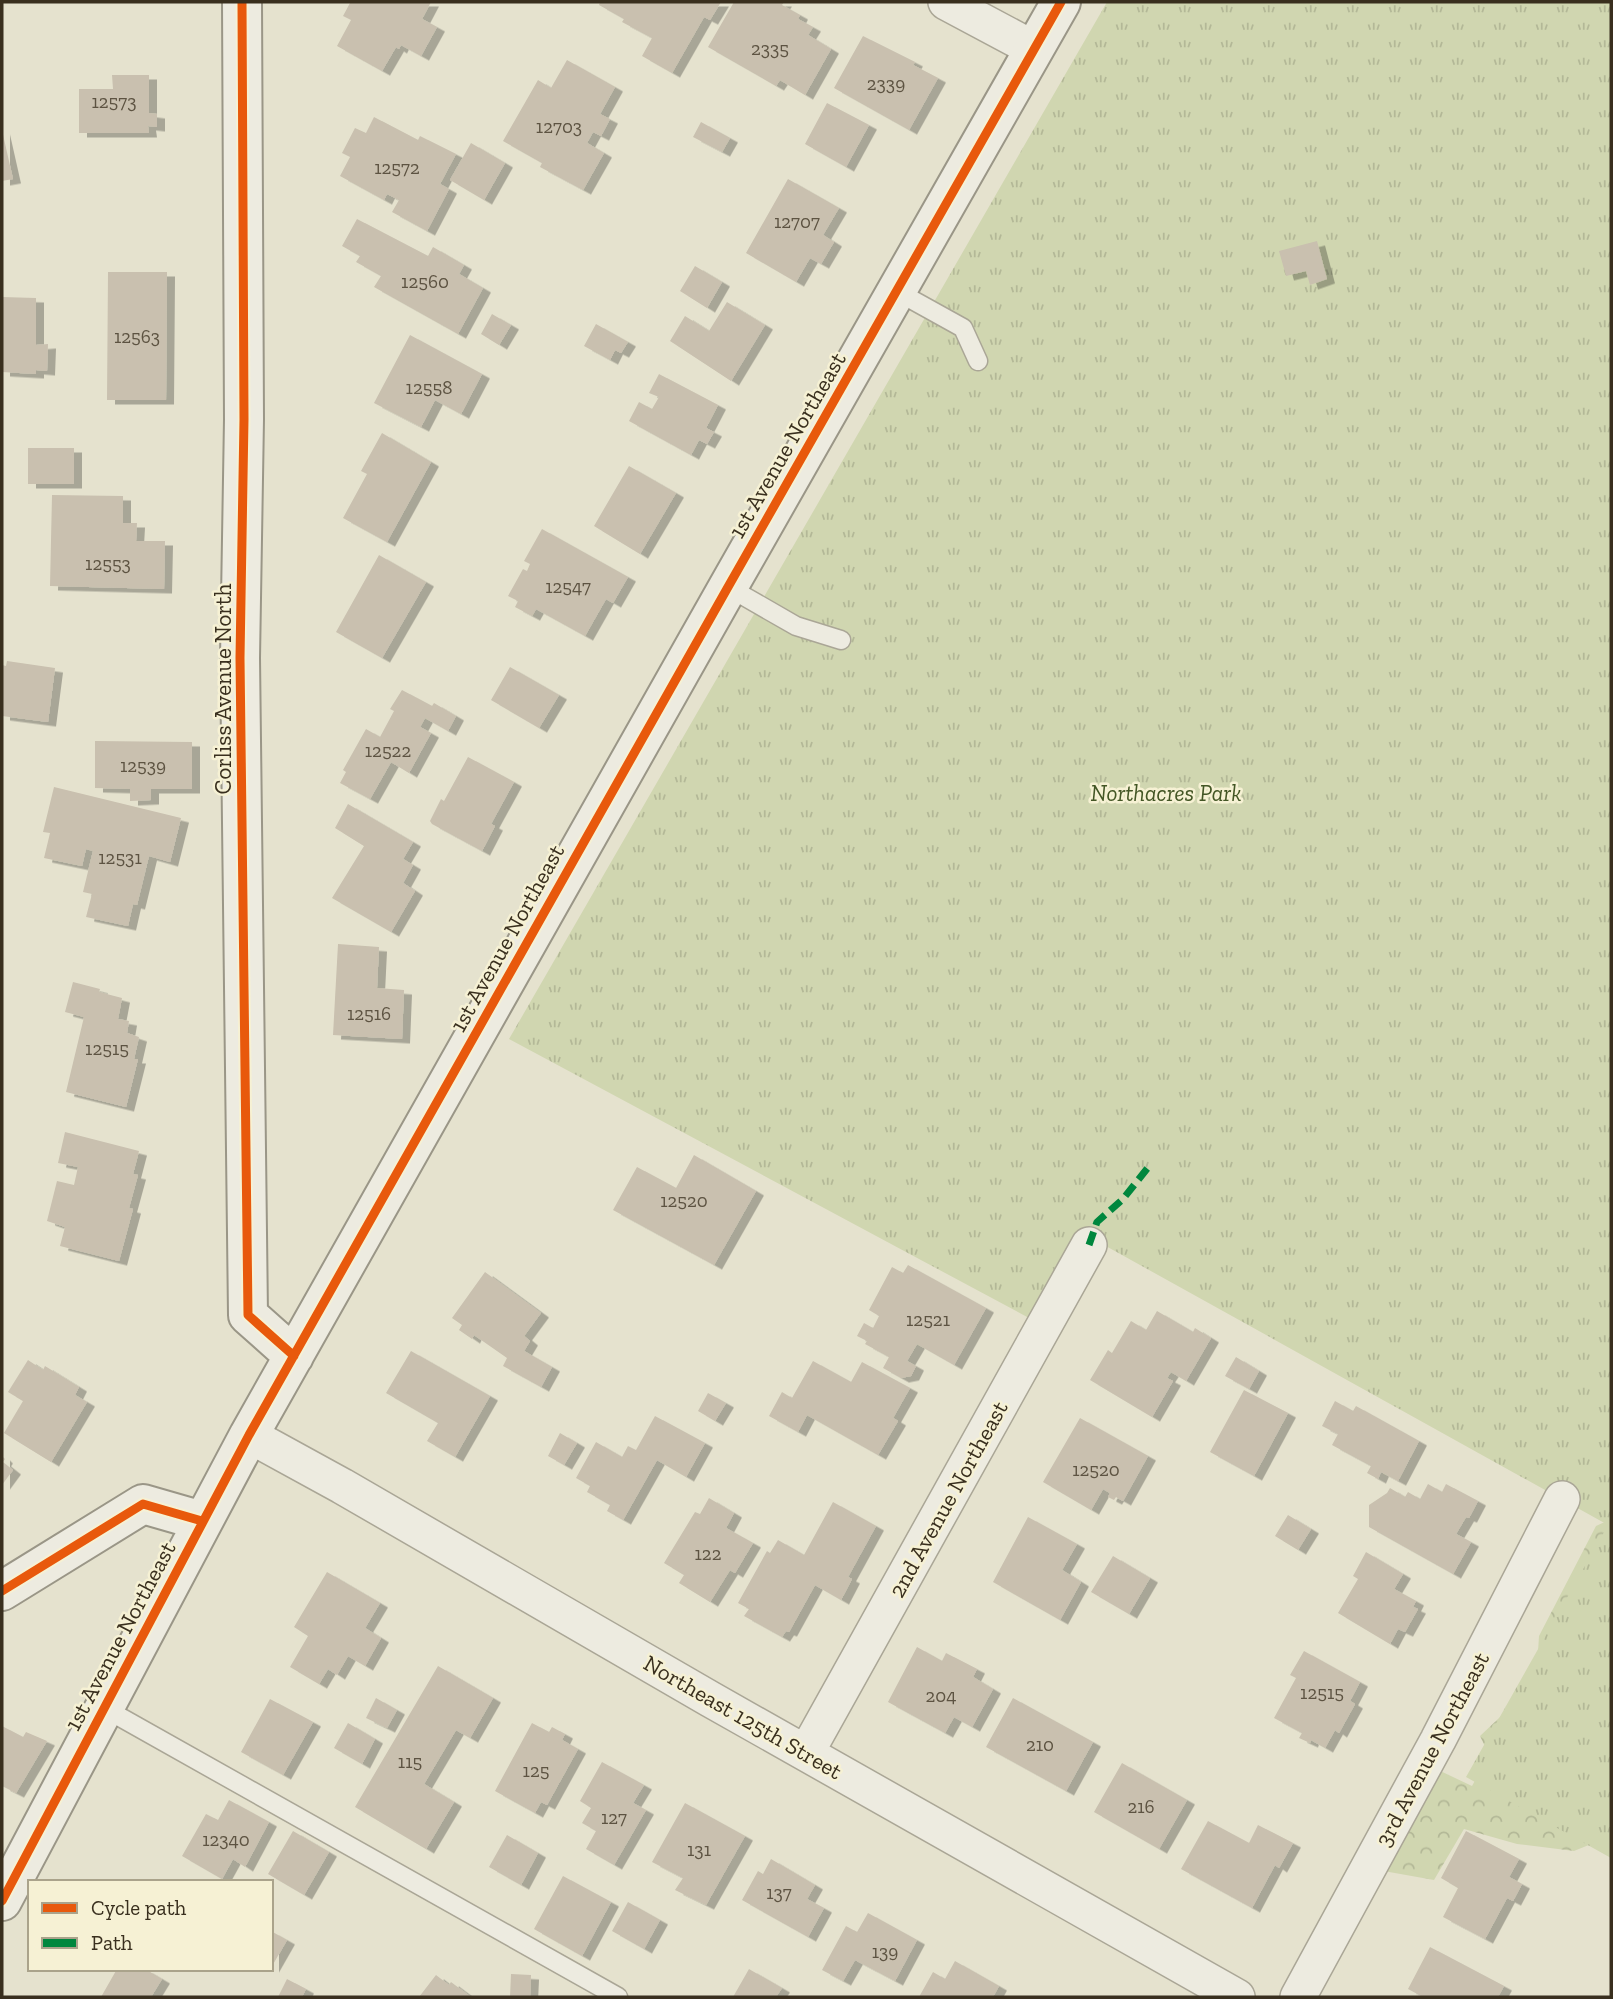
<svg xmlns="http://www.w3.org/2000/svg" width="1613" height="1999" viewBox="0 0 1613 1999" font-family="'Zilla Slab',serif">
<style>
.forest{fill:url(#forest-crowns)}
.park{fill:url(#park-tufts)}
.building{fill:#c9c0af;filter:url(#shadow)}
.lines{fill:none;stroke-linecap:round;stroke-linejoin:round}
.lane-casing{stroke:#aaa696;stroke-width:21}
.street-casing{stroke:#aaa696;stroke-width:38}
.secondary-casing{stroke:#9a9687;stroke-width:42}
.lane{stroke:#edebe0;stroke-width:18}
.street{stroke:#edebe0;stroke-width:35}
.secondary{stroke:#edebe0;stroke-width:38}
.quiet{stroke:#00873e;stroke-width:7;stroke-dasharray:14 7;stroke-linecap:butt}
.cycleway-casing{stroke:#f6f1d4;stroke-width:13}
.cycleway{stroke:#e8590c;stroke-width:9}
.labels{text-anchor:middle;stroke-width:5;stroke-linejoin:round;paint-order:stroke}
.number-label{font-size:19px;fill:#5d5342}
.street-label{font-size:23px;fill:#392f1e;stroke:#f6f1d4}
.park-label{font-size:23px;font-style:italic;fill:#435625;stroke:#f6f1d4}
</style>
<defs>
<pattern id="forest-crowns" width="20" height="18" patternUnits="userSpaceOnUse" patternTransform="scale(1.75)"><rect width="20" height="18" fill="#d0d6b0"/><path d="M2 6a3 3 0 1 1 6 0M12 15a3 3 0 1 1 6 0" fill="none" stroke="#b3b897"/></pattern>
<pattern id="park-tufts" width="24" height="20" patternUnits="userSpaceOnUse" patternTransform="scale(1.75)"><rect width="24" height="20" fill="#d0d6b0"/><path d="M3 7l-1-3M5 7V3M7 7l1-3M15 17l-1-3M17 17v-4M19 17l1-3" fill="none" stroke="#b3b897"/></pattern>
<filter id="shadow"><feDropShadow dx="8" dy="4.5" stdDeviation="0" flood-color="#0004"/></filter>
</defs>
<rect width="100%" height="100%" fill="#e5e2ce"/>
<path class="forest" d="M1611 1519V1836L1574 1851 1517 1844 1464 1829 1434 1880 1378 1870 1434 1768 1472 1786 1489 1755 1480 1736 1536 1683 1539 1636 1596 1526Z"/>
<path class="park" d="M1107 2H1611V1858L1466 1777 1608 1525 1077 1230 1029 1318 509 1039Z"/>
<path class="building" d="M347 2H431L422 19 437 27 421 56 401 45 399 49 396 47 382 71 337 46 351 20 343 16 350 3Z
M600 2H721L710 20 704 17 672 73 642 56 652 38 622 22 624 19 599 5Z
M734 2H784L782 5 800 15 798 19 813 27 808 35 831 49 805 95 780 80 776 86 708 47Z
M863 36 915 62 913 65 938 78 909 130 834 88Z
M567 60 615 87 600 114 610 119 601 136 593 132 587 143 604 153 583 190 540 167 542 163 503 141 538 80 551 88Z
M112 75H149V113L157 114V127L148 126 149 133H79V89H113Z
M827 103 869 125 846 167 805 144Z
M374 117 418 140 420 136 456 154 440 184 449 189 427 231 392 212 399 200 387 194 384 200 340 176 350 157 342 153 355 128 366 133Z
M701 122 730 138 722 152 693 137Z
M2 130 13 179 2 181Z
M471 143 505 163 484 200 450 180Z
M788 179 839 208 823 235 834 242 821 264 810 258 796 282 746 253Z
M357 219 428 256 433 247 464 265 459 274 483 288 458 334 374 287 381 276 356 262 360 256 342 246Z
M1317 241 1327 279 1310 285 1306 271 1286 276 1279 251Z
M695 266 722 282 707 308 680 291Z
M108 272H167L166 400H107Z
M2 297 36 298V345L48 344 47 371 36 370V374L2 372Z
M727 302 765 325 731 381 670 341 685 316 709 331Z
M492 314 511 325 499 345 481 334Z
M596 324 628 342 621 353 615 350 610 360 584 346Z
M410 335 482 374 461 414 435 400 421 427 374 403Z
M659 374 718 405 706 428 714 432 707 444 699 440 691 455 629 421 639 402 652 409 659 397 649 393Z
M382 433 431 462 387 542 343 518 367 474 361 471Z
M28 448H74V484H28Z
M629 466 676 493 640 554 594 526Z
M52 495 123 496V523H137L136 541H165L164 589 50 586Z
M542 529 628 577 613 603 606 599 585 636 536 609 532 616 515 607 518 601 508 596 523 569 527 571 530 564 524 561Z
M379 555 426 582 382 658 336 632Z
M7 661 55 668 48 722 2 716V665L6 666Z
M510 667 559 695 539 728 491 700Z
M402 690 432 706 434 703 456 716 448 731 425 718 420 727 431 733 409 773 391 762 370 799 340 783 346 772 343 770 366 729 380 737 394 711 390 709Z
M95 741 192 742V789H151V800L130 801V789L95 788Z
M468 757 514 782 491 824 495 826 482 851 432 824 430 821 441 799 444 801Z
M54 787 181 818 170 862 149 856 137 905 133 904 128 926 86 917 92 894 83 892 93 851 86 849 82 866 44 858 50 833 43 832Z
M348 804 413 842 403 859 413 865 403 883 415 891 391 932 332 898 364 846 335 828Z
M338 944 379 947 377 988 404 990 402 1039 333 1035Z
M73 982 100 989 99 992 122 998 118 1019 129 1021 127 1033 139 1037 134 1059H138L126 1107 66 1092 84 1017 65 1012Z
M65 1132 139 1151 133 1174 138 1175 129 1208 133 1209 119 1261 60 1246 65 1227 47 1221 57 1181 74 1185 78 1167 58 1163Z
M694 1155 756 1191 714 1265 613 1210 637 1167 676 1188Z
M908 1265 986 1308 954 1365 917 1344 907 1361 916 1366 911 1376 901 1378 883 1368 889 1357 865 1344 867 1341 857 1336 864 1323 873 1328 879 1316 869 1310 892 1267 903 1273Z
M485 1272 541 1313 524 1336 530 1341 524 1351 552 1367 541 1387 503 1366 507 1358 474 1335 472 1339 459 1330 462 1325 452 1318Z
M1157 1311 1193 1332 1195 1328 1211 1338 1186 1381 1171 1372 1167 1378 1173 1381 1152 1417 1090 1380 1108 1350 1112 1353 1131 1321 1146 1330Z
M411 1351 490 1396 455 1457 427 1441 438 1423 386 1393Z
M1236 1357 1259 1371 1249 1389 1225 1376Z
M28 1360 43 1370 45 1366 79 1387 75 1395 87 1402 51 1462 4 1433 23 1401 8 1392Z
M813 1361 851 1382 862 1362 910 1388 893 1418 898 1421 878 1455 807 1415 798 1432 769 1416 782 1392 792 1398Z
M1244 1390 1288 1413 1254 1476 1210 1452Z
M708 1393 726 1403 715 1421 698 1411Z
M1335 1401 1353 1411 1356 1406 1419 1441 1398 1481 1381 1472 1378 1479 1367 1473 1371 1466 1332 1445 1338 1434 1322 1426Z
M655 1416 705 1443 686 1477 657 1460 623 1520 607 1511 610 1505 587 1492 590 1486 576 1478 596 1442 622 1457 628 1446 636 1450Z
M1080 1418 1148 1456 1123 1501 1116 1497 1114 1500 1108 1497 1110 1493 1103 1489 1091 1510 1043 1482Z
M560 1433 577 1443 564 1465 548 1456Z
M2 1456 5 1459 3 1462 13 1470 2 1485Z
M1428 1484 1442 1492 1446 1484 1478 1501 1469 1518 1466 1517 1456 1534 1471 1542 1453 1574 1369 1527V1505L1387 1493 1390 1488 1405 1497 1408 1492 1420 1499Z
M709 1498 734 1513 726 1528 753 1543 735 1573 730 1570 710 1602 679 1583 684 1575 664 1563 695 1512 700 1514Z
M833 1502 876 1526 848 1577 852 1579 841 1600 815 1585 789 1632 786 1631 782 1637 744 1616 749 1609 738 1603 767 1551 770 1553 778 1540 804 1555Z
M1288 1515 1311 1529 1298 1550 1275 1536Z
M1028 1517 1077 1544 1062 1570 1081 1582 1060 1620 993 1582Z
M1366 1552 1403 1574 1394 1589 1416 1601 1413 1607 1418 1609 1405 1632 1398 1629 1390 1644 1338 1613 1358 1579 1353 1576Z
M1113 1556 1150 1578 1129 1614 1091 1592Z
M327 1572 380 1603 365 1628 381 1638 365 1666 348 1656 337 1675 328 1669 319 1684 290 1667 308 1636 294 1627Z
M917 1647 942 1661 946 1653 977 1669 973 1677 993 1689 972 1727 954 1717 945 1733 888 1702Z
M1304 1651 1360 1682 1350 1701 1355 1704 1339 1733 1335 1730 1325 1748 1311 1740 1310 1743 1299 1738 1302 1733 1274 1718 1296 1678 1290 1675Z
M438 1666 493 1698 470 1738 456 1730 424 1784 454 1802 426 1849 355 1807Z
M376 1698 397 1710 387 1728 366 1718Z
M1013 1698 1093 1742 1066 1791 986 1747Z
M270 1699 313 1722 283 1775 241 1752Z
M348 1723 375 1739 362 1764 334 1748Z
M532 1723 549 1732 552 1727 565 1734 562 1740 578 1749 547 1805 541 1802 535 1813 495 1791Z
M2 1726 23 1737 26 1732 47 1741 16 1793 2 1786Z
M602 1762 644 1785 633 1803 646 1810 614 1865 586 1849 596 1831 582 1823 591 1808 580 1801Z
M1122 1763 1187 1800 1159 1849 1094 1812Z
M229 1800 269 1822 245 1867 233 1859 222 1879 182 1856 206 1814 218 1820Z
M685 1803 745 1836 706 1905 675 1890 683 1878 652 1862Z
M1208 1821 1249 1843 1258 1825 1293 1843 1279 1868 1275 1865 1252 1908 1181 1869Z
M293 1831 329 1852 304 1895 268 1874Z
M1466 1831 1519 1859 1509 1877 1522 1884 1513 1901 1507 1898 1485 1939 1443 1917 1458 1888 1441 1878Z
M507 1835 538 1853 521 1885 489 1867Z
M771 1859 815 1885 807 1899 824 1908 808 1937 742 1900 758 1871 763 1874Z
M563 1876 611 1902 582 1956 534 1929Z
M628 1902 660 1920 644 1949 612 1931Z
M868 1913 917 1940 895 1981 855 1960 843 1981 822 1970 846 1926 857 1932Z
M271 1931 287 1940 271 1968Z
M1430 1947 1504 1986 1498 1997H1423L1408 1989Z
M955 1961 999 1986 993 1997H919L933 1972 945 1979Z
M117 1969H145L162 1979 151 1997H101Z
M749 1969 782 1988 776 1997H733Z
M511 1974 531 1975 530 1997H510Z
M436 1975 449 1985 451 1982 471 1997H419Z
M287 1979 306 1989 302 1997H278Z"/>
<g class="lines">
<g class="lane-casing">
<path id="lane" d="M898 292 963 328 978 361
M728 587 796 626 841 640
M104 1708 618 1997"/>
</g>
<g class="street-casing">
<path id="street" d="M946 2 1034 49
M249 1435 342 1486 710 1699 1237 1997
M806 1753 1089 1245
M1298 1997 1438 1740 1562 1499"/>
</g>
<g class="secondary-casing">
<path id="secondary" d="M242 2 244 419 240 658 248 1315 294 1356
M2 1591 143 1504 202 1521
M2 1901 249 1435 728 587 1061 2"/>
</g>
<use href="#lane" class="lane"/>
<use href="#street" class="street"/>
<use href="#secondary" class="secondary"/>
<path class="quiet" d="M1089 1245 1097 1222 1123 1199 1150 1165"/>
<g class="cycleway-casing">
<path id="cycleway" d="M242 2 244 419 240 658 248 1315 294 1356
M2 1591 143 1504 202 1521
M2 1901 249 1435 728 587 1061 2"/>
</g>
<use href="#cycleway" class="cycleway"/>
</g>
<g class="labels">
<g class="number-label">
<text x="770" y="55">2335</text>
<text x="886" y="90">2339</text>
<text x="114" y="108">12573</text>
<text x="559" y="133">12703</text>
<text x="397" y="174">12572</text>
<text x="797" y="228">12707</text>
<text x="425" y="288">12560</text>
<text x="137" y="343">12563</text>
<text x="429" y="394">12558</text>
<text x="108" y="570">12553</text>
<text x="568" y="593">12547</text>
<text x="388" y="757">12522</text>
<text x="143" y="772">12539</text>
<text x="120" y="864">12531</text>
<text x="369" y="1020">12516</text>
<text x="107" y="1055">12515</text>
<text x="684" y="1207">12520</text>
<text x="928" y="1326">12521</text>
<text x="1096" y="1476">12520</text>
<text x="708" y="1560">122</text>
<text x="1322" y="1699">12515</text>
<text x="941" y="1702">204</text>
<text x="1040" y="1751">210</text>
<text x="410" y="1768">115</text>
<text x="536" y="1777">125</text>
<text x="1141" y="1813">216</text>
<text x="614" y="1824">127</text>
<text x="226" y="1846">12340</text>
<text x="699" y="1856">131</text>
<text x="779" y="1899">137</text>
<text x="885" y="1958">139</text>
</g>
<g class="street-label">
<text transform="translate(787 445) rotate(-60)" y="8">1st Avenue Northeast</text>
<text transform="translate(223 689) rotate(-90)" y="8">Corliss Avenue North</text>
<text transform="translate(507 938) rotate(-61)" y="8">1st Avenue Northeast</text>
<text transform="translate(948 1499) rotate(-61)" y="8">2nd Avenue Northeast</text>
<text transform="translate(120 1636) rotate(-62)" y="8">1st Avenue Northeast</text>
<text transform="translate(743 1717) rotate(30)" y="8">Northeast 125th Street</text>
<text transform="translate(1432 1749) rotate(-62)" y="8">3rd Avenue Northeast</text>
</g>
<g class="park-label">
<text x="1166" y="801">Northacres Park</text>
</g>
</g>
<rect width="1613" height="1999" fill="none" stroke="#392f1e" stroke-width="7"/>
<rect x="28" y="1880" width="245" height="91" fill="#f6f1d4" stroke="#aaa38b" stroke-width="2"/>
<rect x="42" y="1903" width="35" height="10" fill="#e8590c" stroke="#aaa38b" stroke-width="2"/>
<text x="91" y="1915" font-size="21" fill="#392f1e">Cycle path</text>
<rect x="42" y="1938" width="35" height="10" fill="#00873e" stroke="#aaa38b" stroke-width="2"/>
<text x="91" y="1950" font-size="21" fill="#392f1e">Path</text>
</svg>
